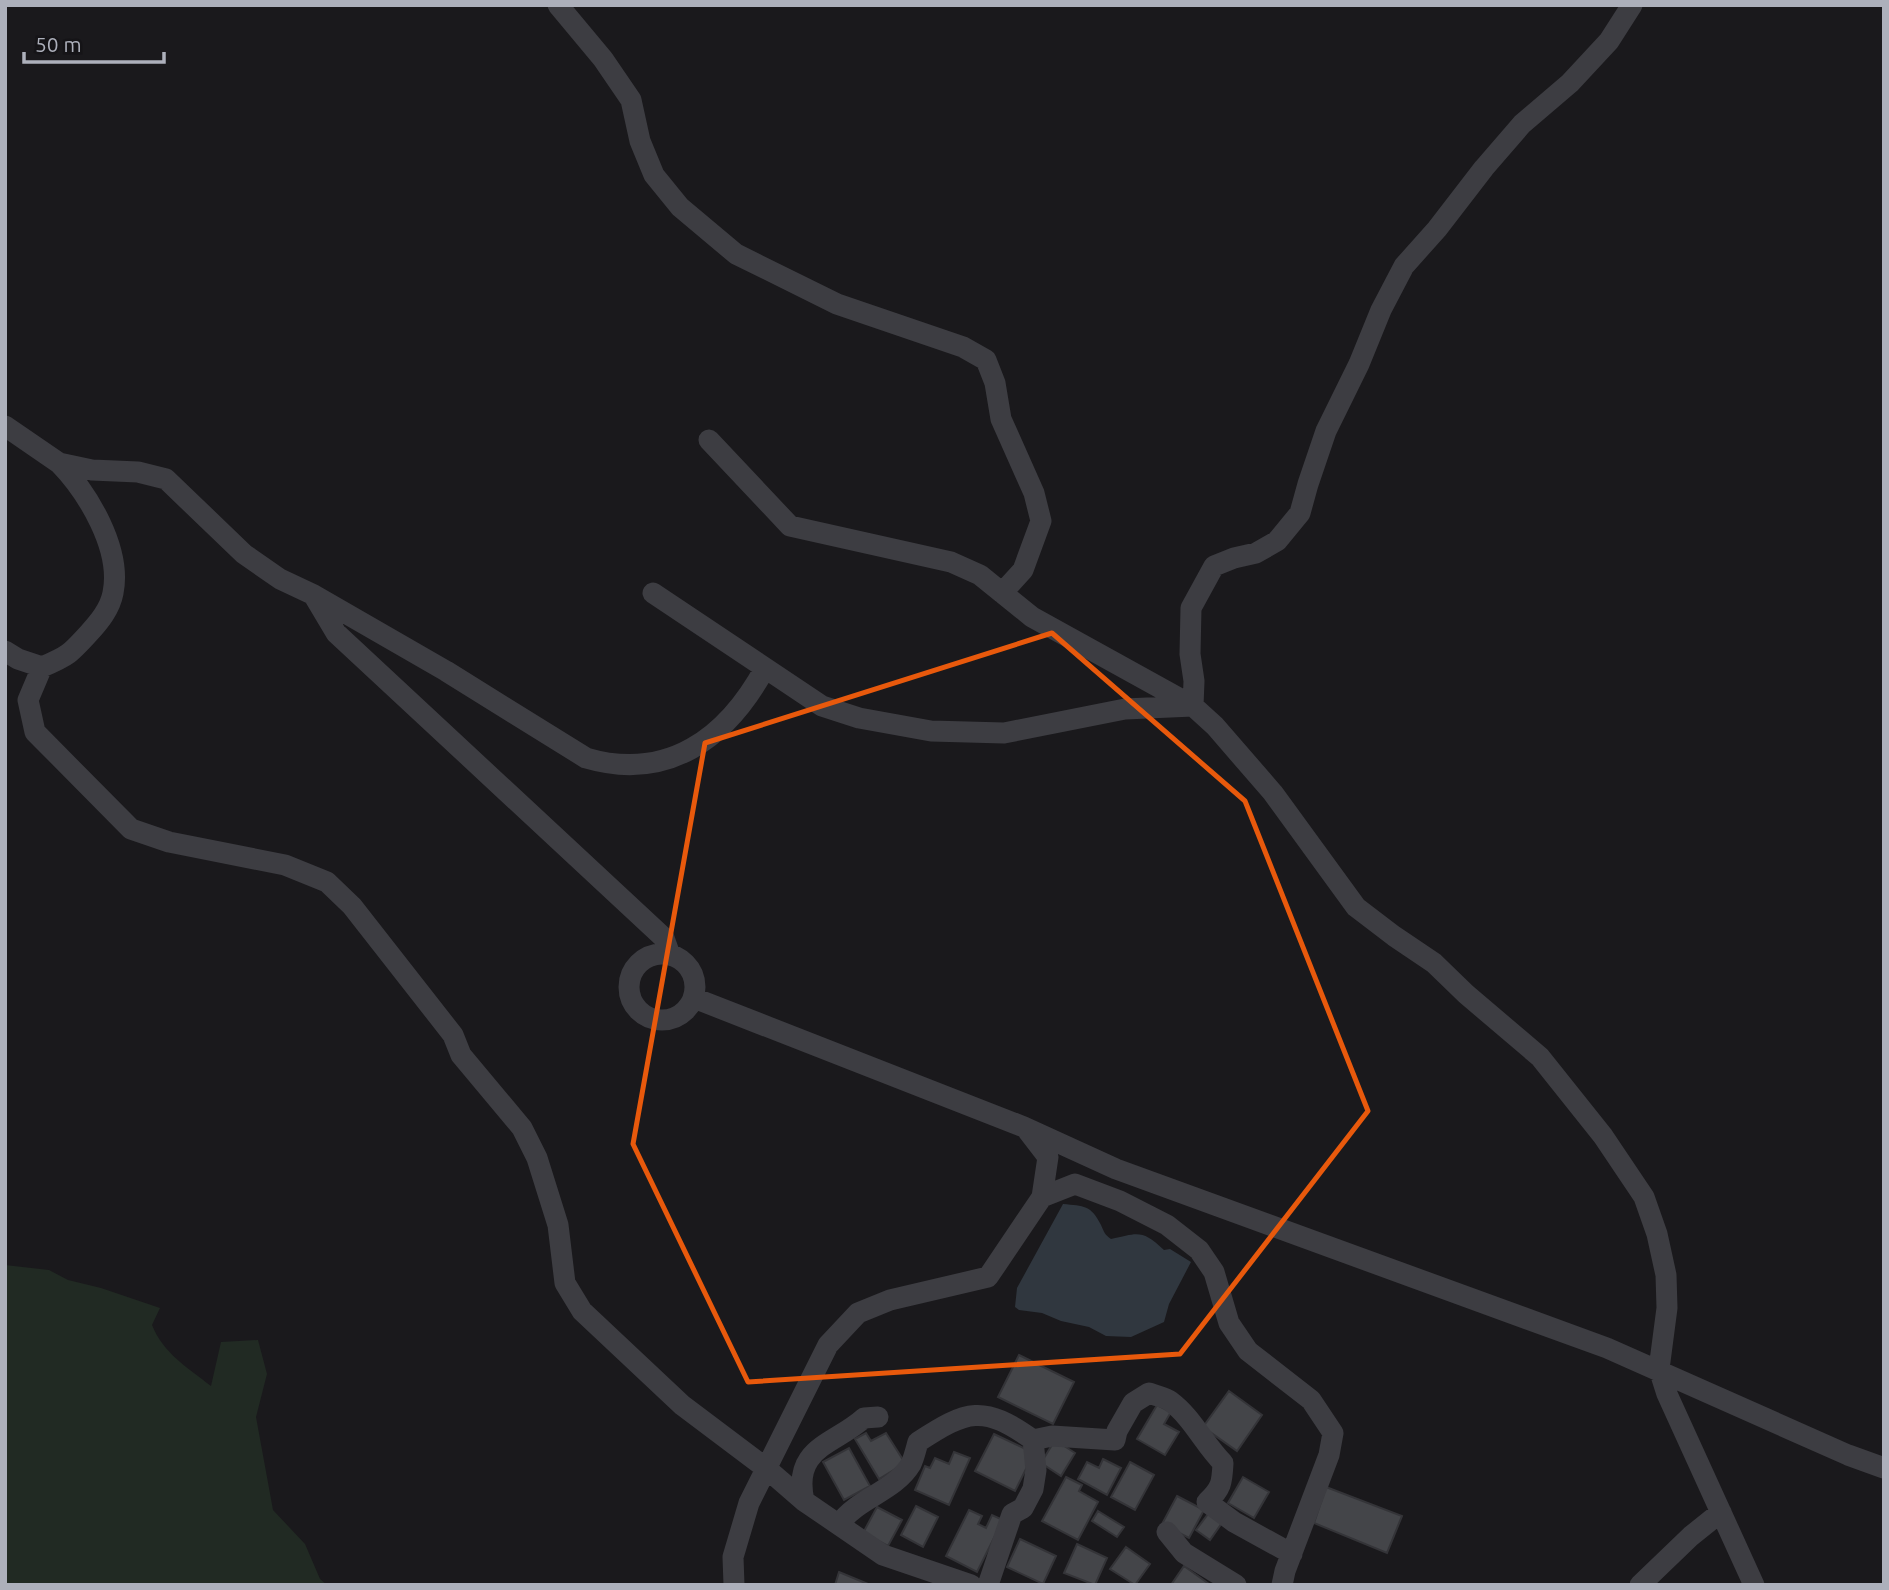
<svg xmlns="http://www.w3.org/2000/svg" width="1889" height="1590" viewBox="0 0 1889 1590" font-family="Ubuntu,sans-serif">
<style>
.green{fill:#212a23}
.water{fill:#30373f}
.building{fill:#444549;stroke:#343438;stroke-width:2}
.lines{fill:none;stroke-linecap:round;stroke-linejoin:round}
.minor{stroke:#3d3d42;stroke-width:21}
.marked{fill:none;stroke:#e8590c;stroke-width:5;stroke-linejoin:round}
</style>
<rect width="100%" height="100%" fill="#1a191c"/>
<path class="green" d="M5 1265 49 1270 68 1280 101 1288 160 1308 152 1325C163 1353 188 1368 211 1386L221 1342 258 1340 267 1374 256 1417 273 1510 305 1544 320 1579 327 1585H5Z"/>
<path class="water" d="M1063 1204C1084 1206 1091 1205 1101 1225 1104 1232 1105 1235 1111 1239 1138 1233 1142 1229 1164 1250L1170 1249 1191 1262 1169 1304 1164 1322 1131 1337 1106 1336 1089 1327 1061 1321 1042 1313 1019 1310 1015 1307 1017 1288Z"/>
<path class="building" d="M1019 1355 1074 1382 1053 1424 998 1397Z
M1229 1391 1262 1415 1237 1451 1203 1427Z
M1157 1405 1171 1412 1164 1424 1179 1432 1165 1455 1137 1439Z
M866 1433 871 1441 886 1433 905 1463 879 1479 855 1439Z
M994 1434 1034 1453 1015 1491 975 1471Z
M1055 1440 1075 1453 1061 1476 1041 1463Z
M849 1448 870 1486 844 1500 823 1462Z
M954 1452 970 1458 949 1505 915 1490 925 1466 930 1468 935 1458 949 1464Z
M1103 1459 1121 1468 1107 1495 1078 1479 1087 1462 1099 1468Z
M1130 1462 1154 1475 1135 1510 1111 1497Z
M1066 1477 1082 1485 1079 1491 1098 1502 1078 1540 1042 1521Z
M1243 1477 1269 1492 1254 1518 1228 1503Z
M1326 1487 1402 1516 1387 1553 1314 1523Z
M1177 1496 1204 1510 1189 1538 1162 1524Z
M916 1506 938 1517 923 1547 901 1535Z
M877 1507 902 1520 888 1546 863 1533Z
M969 1510 982 1516 978 1524 986 1528 992 1515 1003 1520 977 1572 946 1556Z
M1211 1510 1224 1520 1210 1540 1196 1530Z
M1098 1511 1124 1527 1117 1537 1092 1521Z
M1020 1539 1056 1556 1043 1584 1007 1567Z
M1077 1544 1107 1558 1095 1585 1064 1573Z
M1126 1547 1150 1564 1135 1585 1110 1569Z
M1184 1566 1209 1584V1585H1171Z
M839 1572 868 1584V1585H835Z"/>
<g class="lines">
<path class="minor" d="M558 5 603 59 631 100 640 141 654 175 680 207 736 254 837 304 963 347 986 360 995 383 1001 419 1034 493 1041 521 1023 570 1002 593
M5 426 59 463 92 470 138 472 166 479 244 554 280 579 314 595 446 671 586 758C668 782 727 738 765 668
M709 440 790 526 951 562 980 575 1032 617 1193 706 1215 726 1273 793 1356 907 1394 936 1434 963 1466 994 1540 1057 1603 1136 1644 1197 1657 1234 1666 1275 1667 1308 1659 1369 1667 1394 1754 1585
M653 593 822 706 859 718 931 731 1004 733 1125 709 1193 706 1194 681 1190 654 1191 608 1214 566 1234 558 1256 553 1277 541 1300 513 1308 484 1326 431 1359 364 1381 310 1404 266 1437 229 1484 168 1522 124 1570 83 1609 41 1632 5
M314 596 336 633 664 938 670 955
M5 651 18 659 42 667C68 656 70 654 89 633 99 622 110 609 113 593 122 549 88 493 59 463
M42 667 28 700 35 732 131 829 169 842 285 865 327 882 352 906 453 1035 461 1055 522 1128 537 1158 558 1225 565 1283 582 1311 682 1405 767 1469 804 1501 883 1555 971 1585
M629 987a33 33 0 1 1 66 0a33 33 0 1 1-66 0Z
M694 998 1024 1127 1116 1169 1607 1348 1848 1455 1884 1468
M1042 1197 1075 1184 1120 1201 1167 1225 1199 1250 1214 1272 1229 1323 1248 1351 1311 1400 1333 1433 1329 1455 1285 1571 1282 1585
M1033 1440 1052 1436 1115 1440 1117 1431 1133 1403 1149 1393C1156 1396 1165 1397 1170 1401 1192 1417 1204 1444 1223 1463 1222 1482 1222 1488 1207 1502L1234 1522 1292 1554
M804 1501C792 1447 834 1445 864 1418L878 1417
M839 1524C859 1497 894 1492 911 1464 914 1458 916 1449 918 1442 967 1410 983 1404 1033 1440L1036 1470 1033 1489 1023 1508 1012 1514 988 1585
M1167 1532 1184 1553 1236 1585
M734 1585 733 1557 749 1503 828 1345 858 1313 890 1300 988 1277 1042 1197 1048 1157 1028 1131
M1640 1585 1691 1536 1721 1512"/>
</g>
<path class="marked" d="M1052 633 1245 801 1368 1111 1180 1354 748 1382 633 1144 705 743Z"/>
<rect width="1889" height="1590" fill="none" stroke="#adb0bb" stroke-width="14"/>
<path d="M24 52v10h140v-10" fill="none" stroke="#adb0bb" stroke-width="3.5"/>
<text x="35" y="52" font-size="21" fill="#adb0bb" stroke="#151417" stroke-width="5" paint-order="stroke">50 m</text>
</svg>
